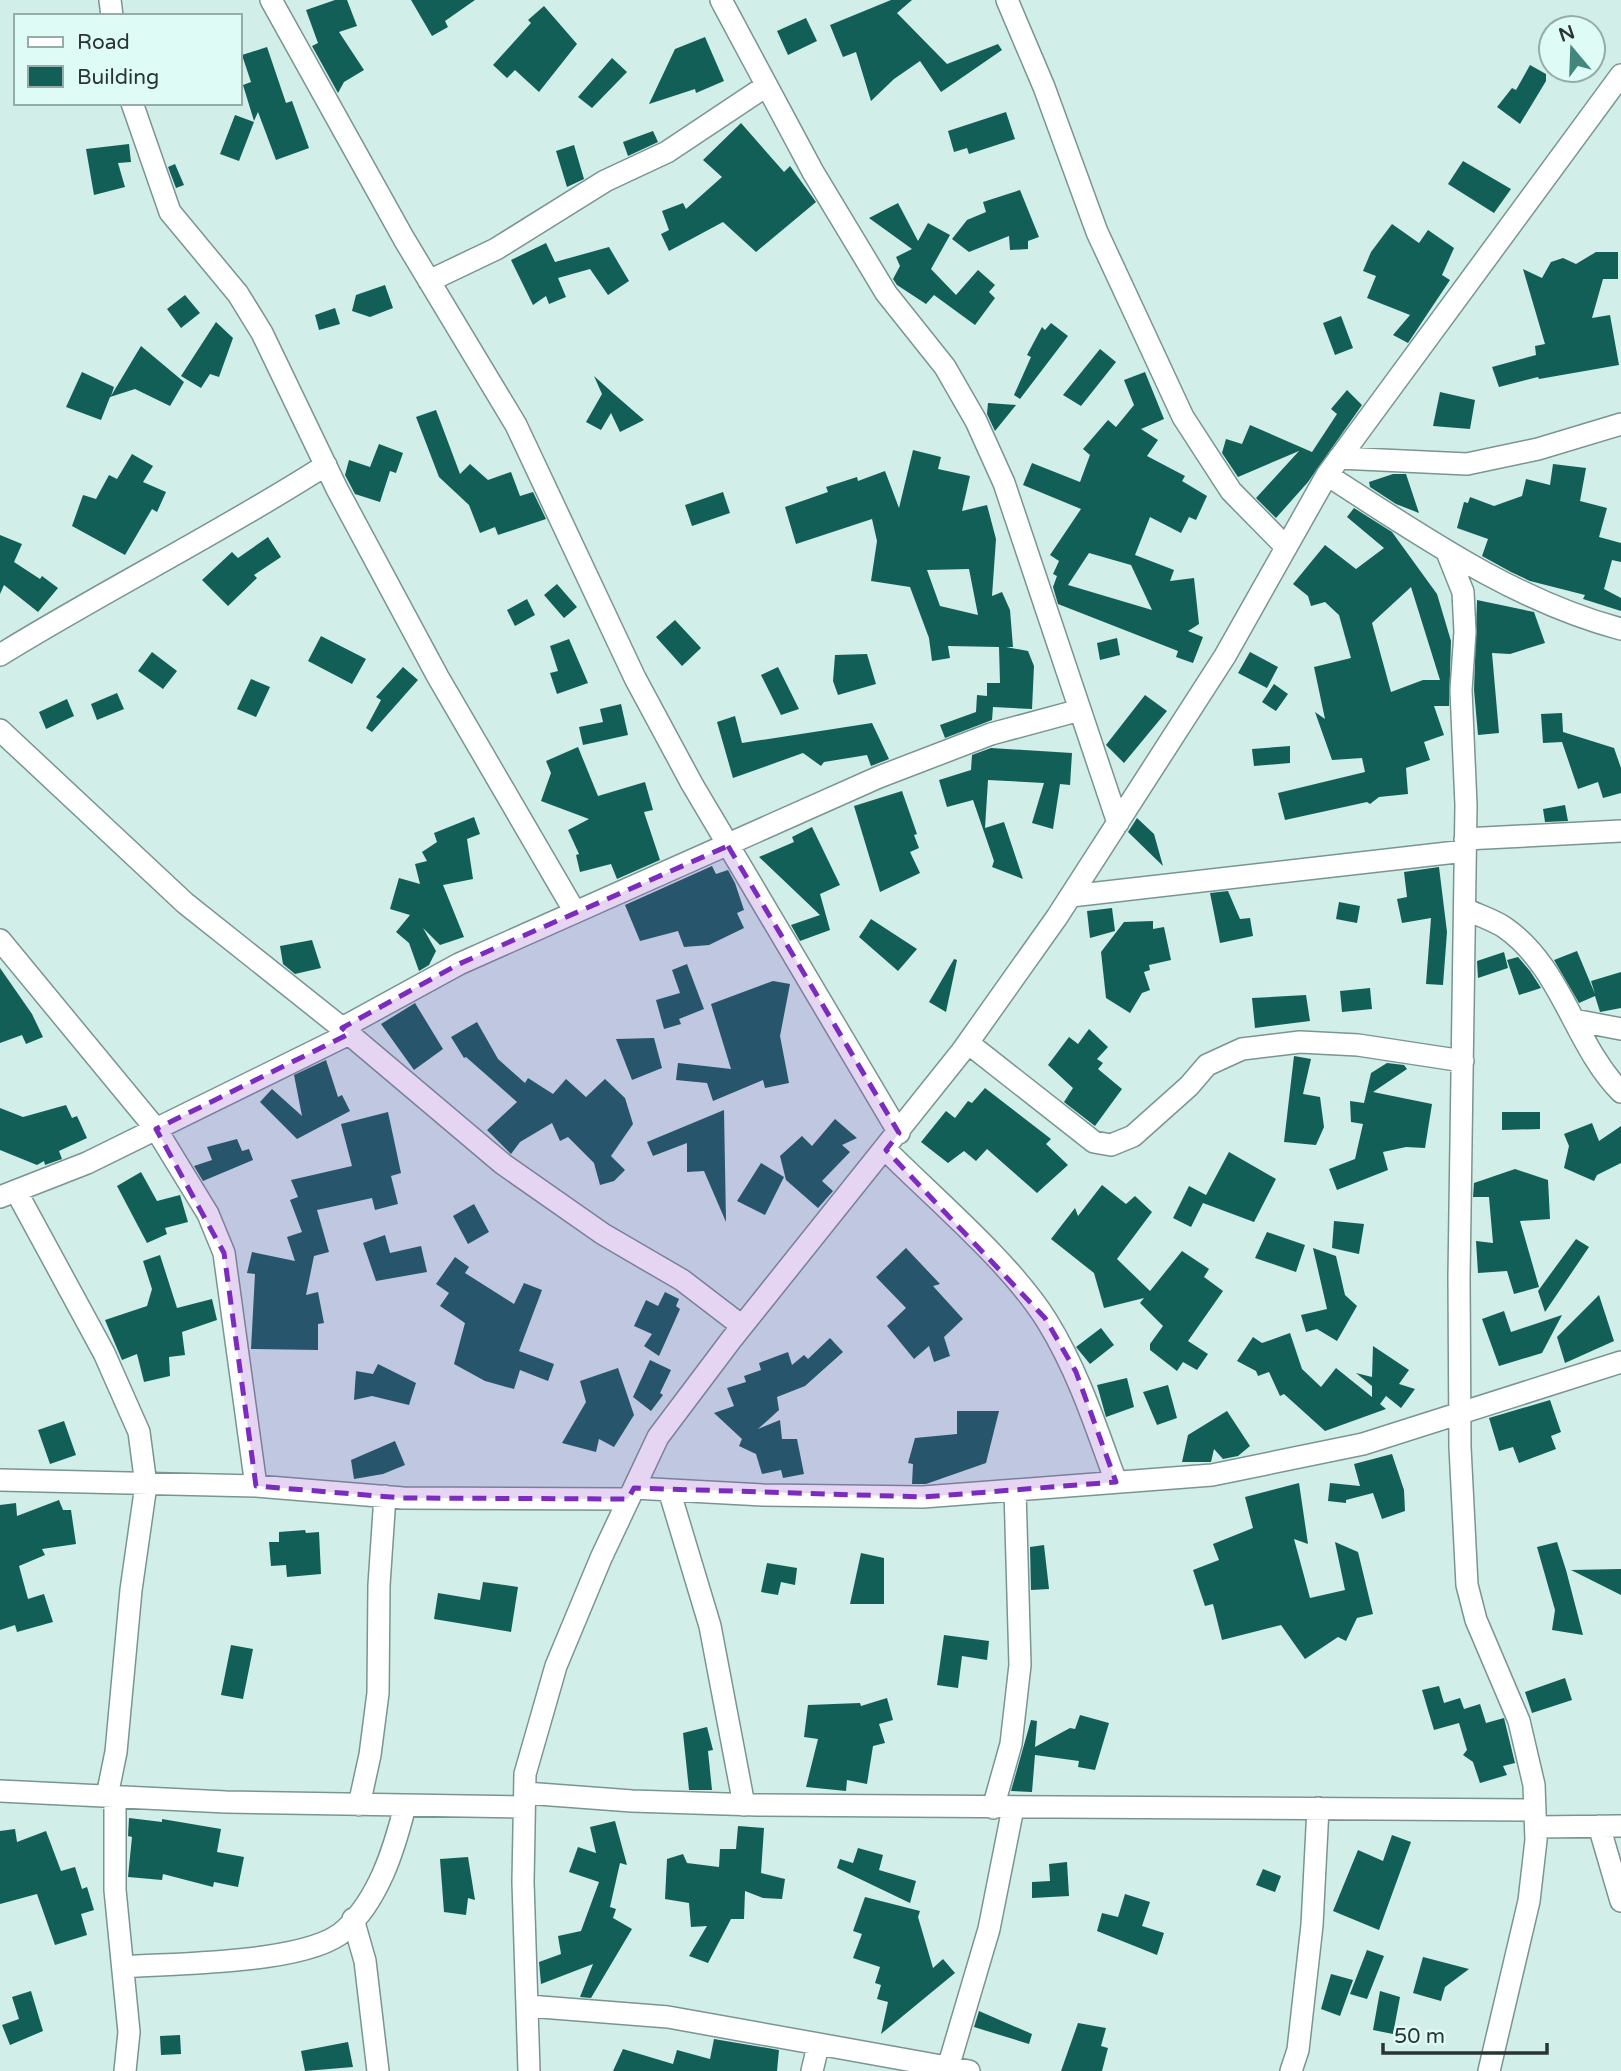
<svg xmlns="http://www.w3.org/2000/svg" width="1621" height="2071" viewBox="0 0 1621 2071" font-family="'Varela Round',sans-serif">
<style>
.building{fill:#125f57;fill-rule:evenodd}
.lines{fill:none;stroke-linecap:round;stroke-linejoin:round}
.street-casing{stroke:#7a9591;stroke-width:24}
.street{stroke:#fff;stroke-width:21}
.marked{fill:#7b2cbf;fill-opacity:0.2;stroke:#7b2cbf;stroke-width:5;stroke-dasharray:14 9;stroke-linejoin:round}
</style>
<rect width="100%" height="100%" fill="#d1eee9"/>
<path class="building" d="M335 0H347L357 26 339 32 364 70 344 82 338 93 312 46 318 43 306 10Z
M411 0H475L445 21 448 27 432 36Z
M891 0H912L897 13 947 64 998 44 1002 50 941 92 920 61 894 79 871 101 856 52 843 57 830 25Z
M544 6 577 44 539 92 515 70 507 78 493 65 531 23 528 20Z
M806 18 817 41 788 55 777 31Z
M705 37 724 81 696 93 695 89 649 104 675 49Z
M267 47 286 103 292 101 309 148 276 160 258 112 254 121 243 85 251 82 242 55Z
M612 58 627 72 592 108 578 97Z
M1530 65 1546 74V81L1520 124 1497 107 1512 88 1516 90Z
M1006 112 1015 139 969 154 967 148 954 152 948 131Z
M235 115 254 122 239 161 220 154Z
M741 123 784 172 790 166 816 202 756 252 723 222 669 251 661 234 669 230 662 211 683 203 686 209 722 177 703 160Z
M653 131 658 142 628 156 623 142Z
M129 144 131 162 118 163 125 187 94 195 86 149Z
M574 145 584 179 567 187 556 151Z
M1463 161 1511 189 1494 213 1448 184Z
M175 164 184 185 176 188 168 167Z
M1020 190 1039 237 1028 241V249L1010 250 1009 236 969 252 952 239 967 220 986 212 983 202Z
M898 203 918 241 928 223 950 235 931 269 956 295 978 270 995 285 989 292 995 298 975 325 934 295 926 304 897 285 893 279 900 266 896 257 912 249 869 218Z
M1392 224 1419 243 1428 230 1454 248 1442 275 1450 280 1408 343 1393 335 1410 315 1367 298 1376 276 1363 271 1371 252Z
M546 243 555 262 609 247 629 281 608 295 590 269 558 278 566 297 549 304 546 296 533 305 511 260Z
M1596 252H1618V279H1603L1592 318 1610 315 1619 365 1539 379 1538 377 1499 387 1492 367 1536 355 1535 346 1545 344 1523 269 1542 278 1551 262 1563 258 1576 264Z
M385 285 393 308 370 317 352 311 356 295Z
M185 295 200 313 181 328 167 309Z
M335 308 340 324 319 330 315 315Z
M1341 316 1353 348 1335 355 1323 323Z
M216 322 233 338 219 377 210 374 201 388 181 376Z
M1051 323 1068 336 1020 399 1014 395 1031 357 1027 355 1042 327 1045 330Z
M141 346 184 382 170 406 135 389 110 397 101 420 66 407 82 372 114 387 111 396Z
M1100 349 1116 362 1081 406 1063 395Z
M1145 372 1164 419 1141 429 1158 440 1147 456 1185 476 1182 481 1207 496 1196 520 1189 517 1181 533 1150 517 1135 555 1174 570 1170 581 1194 578 1199 624 1188 631 1203 637 1193 663 1176 657 1178 651 1058 604 1053 587 1057 576 1053 574 1059 561 1050 555 1081 509 1023 485 1032 463 1080 482 1090 455 1083 449 1108 420 1116 427 1134 405 1124 380ZM1089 553 1131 565 1152 610 1068 585Z
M594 376 614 394 644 420 620 432 611 413 601 430 586 422 602 394Z
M1347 390 1362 405 1308 482 1276 518 1256 498 1299 451 1238 477 1222 453 1226 439 1242 444 1250 425 1312 452 1337 414 1331 409Z
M1440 392 1475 400 1470 429 1433 426Z
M988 403 1016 405 995 431 987 414Z
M436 410 460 474 470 464 488 480 511 472 520 496 533 492 546 519 498 535 495 527 480 533 469 505 439 477 416 417Z
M379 444 403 453 396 473 390 471 380 502 355 494 345 475 349 460 370 467Z
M913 450 941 457 938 469 970 476 962 511 987 505 996 539 992 596 1002 592 1010 610 1013 647H1006L1028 651 1034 666 1032 709 993 707 992 720 945 738 940 725 976 712 977 695 987 696V683H1000L999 647 948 646 950 658 932 661 929 638 910 587 871 581 877 541 872 519 796 544 785 507 828 492 826 487 857 477 858 481 885 471 899 508ZM969 569 978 615 940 606 927 570Z
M132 454 153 466 143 482 166 492 157 512 152 509 125 555 72 526 83 495 96 499 109 475 117 479Z
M1553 464 1586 468 1580 501 1607 508 1599 537 1621 543V562L1612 560 1604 589 1621 598V611L1583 599 1585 595 1530 581 1511 572 1482 556 1488 539 1457 528 1464 502 1468 503 1470 497 1494 506 1522 496 1526 479 1550 485Z
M1393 474H1406L1419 513 1396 504 1370 487 1369 482Z
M723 492 730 513 692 526 685 505Z
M1354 508 1392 532 1437 594 1451 641 1449 706H1434L1444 735 1424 742 1430 760 1406 768 1408 794 1379 797 1370 804 1367 802 1285 820 1278 793 1365 772 1362 758 1332 760 1315 712 1325 719 1314 667 1351 658 1339 615 1325 602 1311 606 1308 596 1293 584 1325 545 1356 569 1384 548 1347 517ZM1411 587 1440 680H1423L1391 692 1372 623Z
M0 535 22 544 14 562 40 579 42 576 58 588 38 612 4 585 0 594Z
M268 537 281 557 254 575 257 578 228 606 202 580 232 552 238 558Z
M557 584 577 607 564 618 544 595Z
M527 599 535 615 515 626 507 610Z
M1477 600 1534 612 1545 643 1510 654 1492 653 1499 733 1478 735 1474 690Z
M675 620 701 648 682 666 656 637Z
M321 636 366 659 352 684 308 661Z
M1117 638 1120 655 1100 660 1097 643Z
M569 639 588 683 557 694 550 673 558 671 550 646Z
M152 652 177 671 163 689 138 671Z
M1250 652 1278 667 1267 688 1238 673Z
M867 654 876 684 838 695 833 681 835 655Z
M403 667 418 680 372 732 366 728 381 700 376 697Z
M778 667 799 709 781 715 761 675Z
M251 679 270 687 256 717 237 709Z
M1274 684 1288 694 1276 711 1262 702Z
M117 693 124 709 97 720 91 704Z
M1145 695 1167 711 1124 763 1106 745Z
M67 699 74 716 46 729 39 712Z
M621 704 628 735 583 745 579 727 603 722 600 709Z
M1562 713 1563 732 1614 748 1621 768V793L1603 798 1598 782 1578 789 1562 742 1543 743 1541 714Z
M735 716 742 743 872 723 889 759 871 766 867 755 824 762 821 766 803 753 733 778 717 722Z
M1290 746V763L1254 766 1252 749Z
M578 747 598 796 645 782 653 810 644 812 660 860 617 879 611 864 580 872 576 855 579 854 568 830 589 819 541 801 551 773 546 761Z
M991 748 1072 753 1070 785 1060 784 1053 829 1032 823 1044 783 988 780 985 828 1004 822 1023 879 992 867 994 861 973 800 947 807 939 780 971 770 972 755Z
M902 791 917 834 914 835 919 848 910 852 920 873 880 892 854 806Z
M1565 805 1568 821 1545 822 1543 809Z
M474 817 480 834 467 839 473 879 443 885 464 937 440 945 423 928 436 951 429 965 419 971 409 943 396 932 410 915 390 909 399 878 420 884 415 864 427 861 422 852 437 842 434 833Z
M1137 818 1154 834 1163 866 1128 832Z
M812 827 840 885 820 894 830 930 800 941 791 925 820 915 759 857 794 842 792 837Z
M712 866 716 874 728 870 735 883 744 910 737 913 744 928 709 945 684 947 678 931 640 941 625 905Z
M1439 867 1447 932 1443 985 1426 984 1431 918 1402 923 1397 899 1407 897 1404 872Z
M1228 891 1240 919 1250 918 1253 936 1220 943 1210 893Z
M1339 902 1360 906 1357 923 1336 919Z
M1112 908 1115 931 1090 938 1087 911Z
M871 919 917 949 898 971 859 937Z
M1153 921V929L1164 927 1171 960 1149 965 1150 970 1144 972 1150 990 1142 993 1130 1013 1106 998 1101 952 1124 922Z
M312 940 321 968 295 974 283 964 280 946Z
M1577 951 1595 994 1591 981 1621 972V1008L1600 1012 1595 996 1579 1003 1554 960Z
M1504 952 1508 968 1478 978 1477 961Z
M1518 957 1530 971 1541 988 1519 995 1507 960Z
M954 959 957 960 946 1012 929 1002Z
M687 964 704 1009 679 1019 681 1024 664 1029 656 1000 680 993 672 970Z
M0 968 32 1014 43 1037 26 1044 22 1035 0 1043Z
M773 981 790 984 780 1036 789 1083 765 1088 763 1080 713 1101 707 1083 676 1080 678 1063 731 1069 711 1004Z
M1370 988 1372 1009 1342 1012 1340 991Z
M1306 995 1310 1021 1255 1028 1252 998Z
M415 1003 443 1049 414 1070 381 1024Z
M477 1022 498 1059 525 1083 528 1078 553 1094 566 1079 586 1097 605 1079 625 1098 633 1124 611 1156 625 1170 614 1181 600 1185 594 1163 568 1137 560 1141 552 1123 520 1142 511 1154 487 1130 517 1102 466 1057 464 1058 451 1037Z
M1089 1029 1108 1047 1097 1059 1103 1063 1098 1069 1122 1089 1095 1126 1064 1102 1073 1088 1048 1065 1069 1037 1078 1044Z
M654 1038 662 1068 632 1080 616 1039Z
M1294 1056 1311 1059 1303 1094 1320 1097 1324 1127 1316 1145 1284 1142Z
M326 1060 338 1097 342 1095 350 1111 297 1139 260 1102 272 1089 302 1116 294 1075Z
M1387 1063 1404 1065 1407 1069 1373 1092 1432 1104 1425 1148 1406 1147 1383 1152 1388 1170 1337 1190 1329 1169 1355 1159 1363 1124 1351 1122 1350 1101 1364 1103 1371 1073Z
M985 1088 1051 1139 1046 1144 1068 1165 1037 1193 987 1149 976 1161 964 1151 948 1163 921 1142 946 1111 955 1118 968 1101 972 1103Z
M66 1105 72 1118 77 1116 87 1138 59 1151 62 1159 45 1165 44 1161 37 1165 0 1150V1108L23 1117Z
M724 1110 726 1222 704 1171 687 1172V1143L653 1156 647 1142Z
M388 1112 401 1173 391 1176 398 1204 375 1210 372 1198 317 1210 329 1252 314 1256 306 1295 318 1292 324 1323 318 1324V1350L251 1349 255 1274 247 1273 252 1252 295 1261 287 1237 302 1232 290 1200 298 1197 291 1180 352 1166 341 1124Z
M1502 1112H1540V1129L1502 1130Z
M835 1119 857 1138 842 1145 850 1152 822 1181 833 1191 818 1208 786 1180 780 1156 802 1136 812 1146Z
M1592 1123 1599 1141 1621 1126V1163L1597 1175 1594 1181 1564 1168 1569 1146 1564 1134Z
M237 1139 242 1151 249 1149 253 1160 203 1181 194 1166 212 1160 207 1147Z
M1229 1152 1276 1179 1254 1222 1203 1203 1191 1227 1173 1218 1189 1186 1206 1195Z
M761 1163 784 1177 765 1215 737 1201Z
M1515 1169 1548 1180 1550 1219 1520 1221 1539 1287 1514 1294 1507 1271 1478 1273 1476 1241 1493 1243 1489 1197H1473L1474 1183Z
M141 1172 157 1201 180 1195 188 1222 165 1228 167 1234 147 1243 117 1186Z
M1102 1185 1126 1204 1135 1196 1152 1212 1117 1259 1150 1291 1182 1251 1209 1269 1204 1277 1223 1291 1188 1341 1208 1354 1197 1370 1183 1362 1177 1371 1150 1350V1344L1163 1326 1140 1303 1144 1298 1104 1308 1094 1273 1051 1239 1075 1208 1078 1216Z
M474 1204 489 1232 468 1244 453 1216Z
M1334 1221 1364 1224 1359 1254 1332 1248Z
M1267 1232 1305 1245 1296 1272 1255 1258Z
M385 1235 390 1253 421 1246 427 1272 376 1281 363 1243Z
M1576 1239 1589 1247 1545 1312 1538 1291Z
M906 1248 940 1284 933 1286 963 1319 944 1337 950 1356 934 1362 929 1346 914 1359 887 1326 906 1308 876 1277Z
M1313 1248 1336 1256 1345 1295 1357 1306 1337 1341 1317 1329 1306 1332 1301 1315 1327 1309Z
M160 1255 177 1308 212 1299 217 1320 182 1332 185 1355 169 1357 170 1376 144 1382 137 1354 122 1360 105 1320 147 1306 152 1289 143 1261Z
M455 1257 469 1267 465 1273 514 1304 524 1283 542 1290 519 1351 554 1364 548 1381 520 1370 514 1389 485 1381 454 1364 465 1323 440 1306 449 1293 436 1284Z
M665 1292 679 1299 676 1306 680 1309 659 1356 644 1346 652 1334 634 1326 646 1300 658 1306Z
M1599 1295 1614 1341 1565 1363 1557 1337Z
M1504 1311 1511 1332 1562 1315 1542 1353 1499 1366 1482 1319Z
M1101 1328 1114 1345 1090 1364 1076 1347Z
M1290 1333 1302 1369 1321 1387 1336 1368 1372 1397V1386L1356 1373 1372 1377 1373 1346 1409 1370 1399 1384 1415 1389 1401 1408 1386 1396 1380 1404 1386 1409 1325 1431 1284 1394 1280 1396 1269 1372 1258 1376 1256 1371 1237 1361 1253 1337 1262 1343Z
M830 1338 843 1352 805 1386 777 1397 779 1410 758 1429 780 1420 782 1439H797L804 1474 783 1478 781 1470 762 1474 756 1454 739 1446 742 1439 714 1413 734 1406 727 1388 746 1382 744 1376 761 1370 759 1363 788 1352 792 1365 804 1355 808 1359Z
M650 1360 671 1370 660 1393 663 1395 651 1411 633 1397Z
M378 1364 416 1383 409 1405 372 1396 354 1400 356 1371 373 1374Z
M618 1368 634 1415 614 1447 599 1439 596 1452 562 1443 586 1402 580 1381Z
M1127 1378 1134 1407 1106 1417 1097 1385Z
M1168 1385 1177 1418 1157 1425 1143 1392Z
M1550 1400 1561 1432 1551 1436 1556 1449 1519 1463 1513 1447 1499 1451 1489 1418Z
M957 1411H999L986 1463 926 1484H912L913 1464 908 1463 915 1438 957 1434Z
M1227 1411 1250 1446 1238 1456 1223 1459 1214 1449 1211 1462H1182L1188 1435Z
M64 1421 76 1455 50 1464 38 1430Z
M395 1441 405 1465 383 1474 354 1479 351 1460Z
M1392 1454 1404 1490 1405 1511 1382 1519 1373 1493 1346 1500V1503L1328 1501 1330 1483 1360 1486 1354 1464Z
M1299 1483 1308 1544 1294 1539 1310 1598 1345 1590 1335 1542 1358 1552 1373 1614 1357 1618 1346 1641 1338 1637 1305 1659 1281 1625 1222 1640 1213 1604 1205 1606 1193 1570 1219 1560 1213 1544 1253 1528 1245 1497Z
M59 1500 63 1510H71L76 1544 42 1549 45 1555 19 1566 28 1599 44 1594 53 1622 17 1632 15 1625 0 1630V1505L16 1503 17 1516Z
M305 1530 306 1533 319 1532 321 1574 287 1577 286 1565 271 1566 269 1542H279V1532Z
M1557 1542 1566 1570 1583 1635 1552 1630 1555 1610 1537 1547Z
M1044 1545 1049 1589 1031 1590 1030 1547Z
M861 1553 884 1558V1604H850Z
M767 1563 797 1568 795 1585 781 1582 778 1595 761 1592Z
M1621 1569V1595L1571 1570Z
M483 1582 518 1587 511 1632 434 1619 438 1593 480 1600Z
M944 1635 989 1641 987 1660 962 1656 958 1688 937 1685Z
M231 1645 253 1649 243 1699 221 1695Z
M1565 1678 1572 1700 1532 1713 1525 1692Z
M1439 1686 1444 1703 1460 1698 1464 1709 1480 1704 1486 1723 1504 1718 1515 1763 1503 1766 1507 1775 1480 1783 1473 1762 1463 1755 1467 1750 1459 1723 1434 1730 1422 1690Z
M887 1698 893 1720 879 1724 885 1743 873 1746 867 1784 847 1780 846 1791 806 1787 818 1739 804 1737 808 1705 860 1703 861 1706Z
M1080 1715 1109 1723 1095 1770 1078 1767 1079 1761 1035 1755 1032 1792 1011 1791 1031 1720 1037 1721 1035 1747 1070 1728 1075 1729Z
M707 1727 713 1750 708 1751 712 1790H689L683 1733Z
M129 1818 162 1822V1819L221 1829 217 1852 244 1857 238 1887 214 1882 213 1887 163 1874 162 1880 128 1877 132 1837 128 1836Z
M615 1821 627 1865 620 1863 610 1907 616 1909 613 1918 632 1929 591 1998 580 1997 593 1964 541 1984 539 1962 561 1954 558 1936 581 1931 599 1882 569 1872 578 1847 596 1853 590 1827Z
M738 1826 764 1828 761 1873 785 1879 782 1899 763 1898 745 1891 744 1919H731L708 1963 689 1956 707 1926 691 1927 689 1903 665 1899 667 1859 683 1854 687 1863 719 1867 720 1849H736Z
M15 1829 17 1842 46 1831 61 1871 75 1867 82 1889 87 1887 94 1910 81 1914 87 1935 55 1945 37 1894 0 1904V1831Z
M1392 1835 1411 1842 1379 1930 1333 1911 1358 1850 1383 1861Z
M858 1848 883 1855 879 1870 916 1881 910 1903 837 1868 840 1859 853 1863Z
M468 1857 475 1900 468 1898 466 1915 444 1912 440 1859Z
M1067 1862 1069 1896 1032 1898V1882L1050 1881 1049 1864Z
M1263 1869 1281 1876 1275 1892 1256 1885Z
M1125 1894 1150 1902 1142 1926 1164 1933 1157 1955 1097 1931 1102 1913 1118 1917Z
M865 1897 920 1911 918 1917 933 1968 943 1959 955 1973 881 2034 888 2002 877 1999 881 1985 875 1983 880 1967 853 1958 862 1934 853 1931Z
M1367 1950 1384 1956 1367 1999 1350 1994Z
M1423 1957 1469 1969 1445 1987 1441 2001 1413 1993Z
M1331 1974 1353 1980 1340 2016 1321 2009Z
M31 1991 43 2031 10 2045 2 2025 19 2019 12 1997Z
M1380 1991 1400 1997 1393 2034 1373 2030Z
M979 2011 1032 2034 1029 2044 974 2027Z
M1078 2023 1106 2028 1101 2046 1108 2048 1102 2071H1061Z
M180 2035 181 2054 161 2055 160 2036Z
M714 2039 779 2050 777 2071H613L623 2049 673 2064 677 2050 710 2059Z
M348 2042 353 2067 305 2071 301 2051Z"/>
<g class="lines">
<g class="street-casing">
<path id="street" d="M110 0 112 16
M271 0 404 239 516 425 635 678 692 784 899 1133
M721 0 813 172 886 293 945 367 976 421 1004 483 1118 823
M1007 0 1044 87 1097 232 1183 417 1231 491 1286 547
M132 103 170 212 238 294 262 333 337 489 438 677 575 912
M429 281 496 249 605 181 667 152 766 86
M1339 458 1467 464 1538 449 1621 424
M1327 475C1419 534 1514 601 1621 629
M1447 552 1463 592 1465 632 1461 690 1466 805 1459 1277 1460 1447 1467 1585 1476 1620 1519 1721 1534 1785 1536 1840 1529 1901 1489 2071
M0 655C107 589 220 533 326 465
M0 730 185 903 342 1028 503 1164 603 1234 682 1280 742 1326
M1465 839 1621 831
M1071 896 1465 851
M1465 909C1478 915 1493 920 1504 927 1563 968 1573 1043 1621 1092
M0 940 156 1129 208 1214 224 1253 256 1486
M1574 1020 1621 1029
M342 1028 459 964 879 777 991 734 1080 710
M968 1043 1094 1142 1111 1145 1133 1136 1189 1086 1207 1065 1242 1049 1300 1042 1358 1045 1463 1061
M886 1150C935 1199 1011 1263 1047 1321 1078 1371 1096 1427 1116 1482
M16 1191 104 1353 139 1432 146 1485 131 1590 116 1752 107 1796
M0 1197 87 1163 349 1034
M0 1480 256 1486 403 1498 628 1499
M634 1488 763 1495 923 1497 1212 1475 1363 1444 1621 1362
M669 1490 710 1626 744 1805
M0 1791 226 1802 524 1807
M525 1793 632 1801 757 1805 1535 1810
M115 1796V1890L129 2032 125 2071
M359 1805 370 1755 378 1693 379 1585 385 1496
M993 1808 1011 1744 1020 1665 1015 1490
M1599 1826 1621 1901
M1536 1827 1621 1826
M353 1919 365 1961 378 2071
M124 1967C176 1963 309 1964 345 1930 379 1898 394 1850 405 1806
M528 2006 668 2017 969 2071
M529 2071 523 1882 525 1774 556 1666 601 1558 658 1437 731 1340 962 1051 1057 917 1225 656 1327 475 1621 75
M812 2071 818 2046
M947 2071 989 1929 1013 1808
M1291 2071 1298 2050 1312 1925 1318 1808"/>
</g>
<use href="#street" class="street"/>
</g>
<path class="marked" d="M728 846 899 1133 886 1150 1045 1318 1076 1372 1116 1482 923 1497 634 1488 628 1499 403 1498 256 1486 224 1253 156 1129 349 1034 342 1028 459 964Z"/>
<rect x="14" y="14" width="228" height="91" fill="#defbf6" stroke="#96aca8" stroke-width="2"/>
<rect x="28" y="37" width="35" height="10" fill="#ffffff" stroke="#96aca8" stroke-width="2"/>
<text x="77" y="49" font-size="21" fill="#2a3533">Road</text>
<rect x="28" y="66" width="35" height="21" fill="#125f57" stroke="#96aca8" stroke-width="2"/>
<text x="77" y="84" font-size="21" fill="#2a3533">Building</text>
<g transform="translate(1572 49) rotate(341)"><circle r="33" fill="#defbf6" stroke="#96aca8" stroke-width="2"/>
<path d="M0-5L12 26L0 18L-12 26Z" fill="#42877e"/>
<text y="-10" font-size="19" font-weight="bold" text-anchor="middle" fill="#2a3533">N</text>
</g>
<path d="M1383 2043v10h164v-10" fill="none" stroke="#2a3533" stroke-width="3.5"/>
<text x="1394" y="2043" font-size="21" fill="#2a3533" stroke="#defbf6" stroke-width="5" paint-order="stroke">50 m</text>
</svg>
